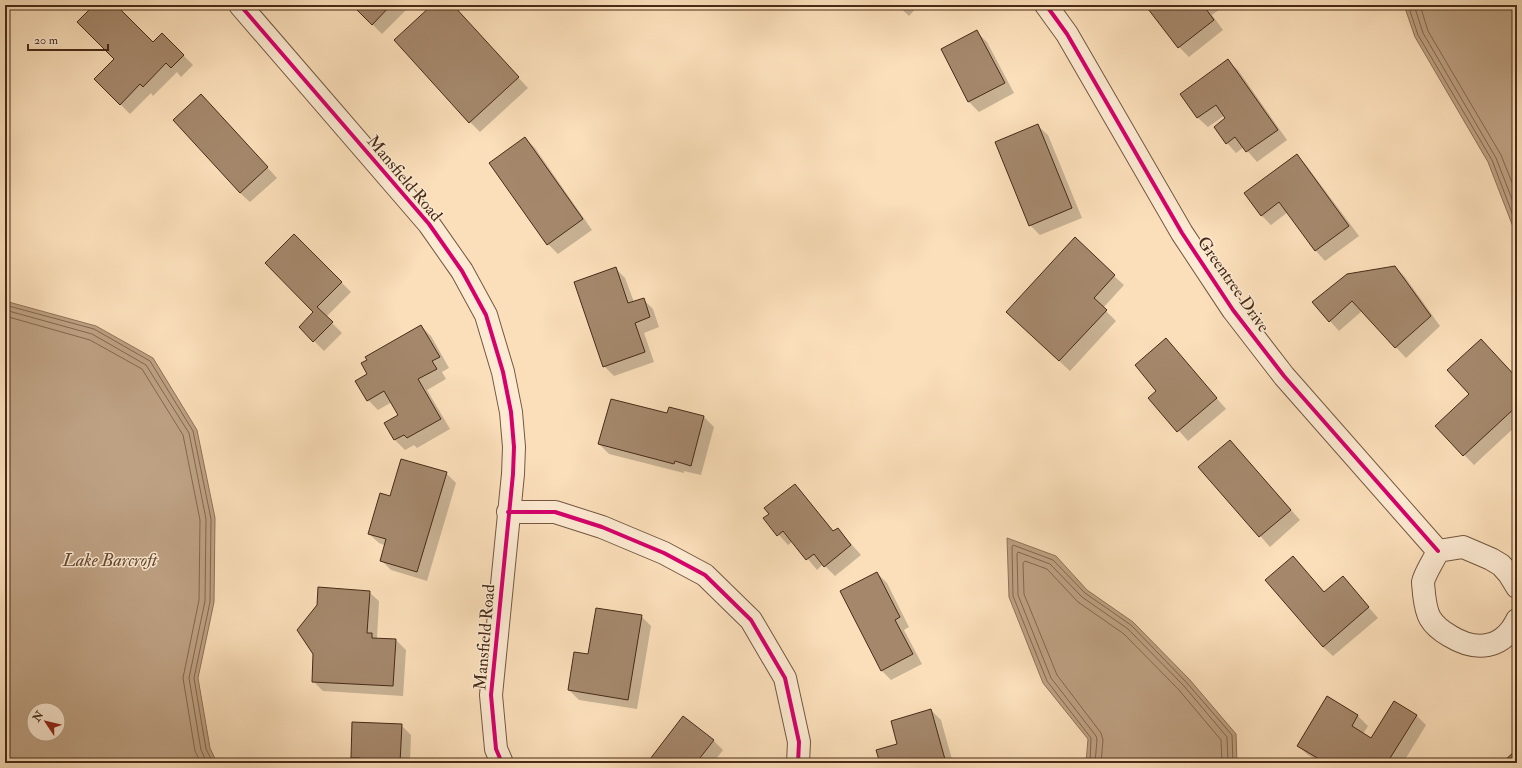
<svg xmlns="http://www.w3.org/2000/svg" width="1522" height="768" viewBox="0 0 1522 768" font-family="'IM FELL Double Pica',serif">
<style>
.water{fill:#bea183;stroke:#8f7158;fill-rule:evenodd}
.shadow{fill:#0003}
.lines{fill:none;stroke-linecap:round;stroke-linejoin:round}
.shore{stroke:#83664d;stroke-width:1}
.building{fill:#a5886c;stroke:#482a17}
.street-casing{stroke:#755740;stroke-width:24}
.street{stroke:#fcead2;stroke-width:22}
.cycleway-casing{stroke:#fcead2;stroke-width:6}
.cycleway{stroke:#d6006c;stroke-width:4}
.labels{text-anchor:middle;stroke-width:3;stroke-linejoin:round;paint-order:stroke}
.street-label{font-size:17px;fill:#482a17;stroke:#fcead2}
.water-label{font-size:18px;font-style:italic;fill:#664832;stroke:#fcead2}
</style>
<rect width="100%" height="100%" fill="#fbdfba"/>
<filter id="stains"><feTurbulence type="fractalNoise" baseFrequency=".005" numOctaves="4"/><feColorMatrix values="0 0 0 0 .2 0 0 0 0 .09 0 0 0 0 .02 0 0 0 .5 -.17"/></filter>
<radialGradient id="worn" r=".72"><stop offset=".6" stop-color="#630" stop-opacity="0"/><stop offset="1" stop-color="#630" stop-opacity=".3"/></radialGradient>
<path class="water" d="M1404 5H1517V237L1488 162 1415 37Z
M5 301 96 326 153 358 197 430 215 518 214 602 198 678 210 748 217 763H5ZM34 710H58V734H34Z
M1007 538 1056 556 1087 590 1133 622 1190 680 1236 734 1237 763H1086L1088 739 1043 683 1009 597Z"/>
<path class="shadow" d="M95 5H115L153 43 162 34 193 65 181 77 177 72 153 96 151 93 130 114 95 79 115 59Z
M353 5H411L382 34Z
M433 5H452L528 88 480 132 470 122Z
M897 5H919L909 16Z
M1147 5H1225L1212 15 1223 30 1189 57 1179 47Z
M977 32 987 42 1014 93 979 112 969 102 942 50Z
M1228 61 1238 70 1287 140 1257 162 1244 147 1236 153 1227 143V119L1225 115 1208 127 1198 118 1181 94Z
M211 105 277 178 250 202 240 193Z
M1038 126 1048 135 1082 218 1040 235 1030 225Z
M525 138 535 148 592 230 558 254 548 244Z
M1296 155 1306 165 1359 236 1325 261 1316 251 1288 212 1271 225 1261 215Z
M294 235 351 292 326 317 342 333 324 351 300 327 315 312Z
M1395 267 1405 277 1440 326 1406 358 1362 311 1339 331 1313 302Z
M615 268 625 278 634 302 643 299 653 309 659 327 644 333 654 362 614 376 604 366Z
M1114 276 1124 285 1103 308 1116 321 1070 371 1017 322Z
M421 326 431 336 449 368 442 372 446 379 427 390 450 429 417 448 414 445 405 450 395 440 385 423 399 415 392 402 378 410 368 400 357 381 369 374Z
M1166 339 1226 409 1188 441 1150 398 1158 391Z
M1517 378V425L1474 465 1436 426Z
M670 408 704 417 714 427 701 475 684 471V473L609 454 599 444 668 415Z
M1239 451 1300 520 1270 547 1200 468Z
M446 473 456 483 427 581 391 570 381 560 386 546 379 543 369 534 391 497Z
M794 485 804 495 834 532 838 529 861 555 835 576 823 564 817 570 793 541 788 545 765 519 770 514Z
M1293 557 1325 593 1343 578 1378 618 1333 656 1323 647Z
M877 573 887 583 909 627 904 630 922 664 891 680 881 670Z
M369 592 379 601 377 639 396 640 406 650 403 696 323 691 313 681Z
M641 616 651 626 637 709 579 700 569 690 589 656Z
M1327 697 1358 716 1368 726 1363 734 1371 739 1416 715 1426 725 1403 763H1321L1308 755 1298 746Z
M931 710 941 720 953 763H881Z
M401 725 411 735 410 763H357L352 757Z
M713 740 723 750 713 763H648Z"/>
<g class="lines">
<path class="shore" d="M1408 5 1418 35 1492 160 1517 226
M1414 5 1423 33 1496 158 1517 212
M1420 5 1428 31 1501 155 1517 195
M5 305 94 329 150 361 193 431 211 519 210 602 194 678 206 749 213 763
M5 310 92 334 146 365 189 433 206 519 205 601 189 678 201 750 207 763
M5 316 90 340 142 369 183 435 200 520 199 600 183 678 195 751 201 763
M1090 763 1091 738 1047 681 1013 596 1012 547 1013 545 1053 560 1085 593 1131 625 1187 683 1232 735 1233 763
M1095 763 1097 740 1096 736 1051 678 1018 595 1017 554 1018 552 1050 564 1082 597 1128 629 1184 686 1227 737 1228 763
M1101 763 1103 740 1101 733 1057 675 1024 594 1023 563 1025 561 1047 569 1078 602 1124 634 1179 690 1221 740 1222 763"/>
</g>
<path class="building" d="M94 5H116L153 42 162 33 184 55 171 68 166 63 143 87 140 84 120 105 94 79 114 59 77 22Z
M352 5H391L372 25Z
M432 5H453L519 77 469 123 394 40Z
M1145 5H1203L1214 20 1178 48Z
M977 30 1005 83 968 102 941 49Z
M1228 59 1278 130 1246 152 1235 137 1226 144 1214 127 1225 118 1216 105 1197 118 1180 94Z
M201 94 268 167 240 193 173 120Z
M1038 124 1072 208 1029 226 995 142Z
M525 137 583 219 547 245 489 163Z
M1297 154 1349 226 1315 251 1279 202 1261 216 1244 193Z
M294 234 342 282 317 307 333 322 313 342 299 327 313 312 265 263Z
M1075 237 1115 275 1094 298 1107 310 1059 361 1006 312Z
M1395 266 1431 316 1395 348 1352 301 1329 322 1312 302 1347 274Z
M616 267 628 303 644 298 650 317 635 323 645 352 603 367 574 282Z
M421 325 440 357 432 361 437 369 418 379 441 419 407 438 404 435 394 440 384 423 398 415 384 391 367 401 355 381 367 374 361 363 367 360 365 357Z
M1166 338 1217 398 1177 432 1148 398 1156 391 1135 365Z
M1481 339 1517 378V406L1463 456 1435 426 1469 394 1447 370Z
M611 399 667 413 669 407 704 416 691 466 675 461 674 464 598 444Z
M1230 440 1291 510 1259 537 1198 467Z
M401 459 447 472 417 572 380 561 386 539 368 534 380 493 390 496Z
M795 484 833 531 838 528 851 545 824 567 814 554 806 560 783 531 777 536 763 518 769 514 764 508Z
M1293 556 1324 592 1343 576 1369 607 1323 647 1265 580Z
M877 572 900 617 895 620 913 654 881 671 840 591Z
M318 587 370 591 367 633H372V638L396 639 393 686 312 682 313 654 297 630 317 605Z
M596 608 642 615 628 700 568 690 574 652 588 654Z
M1327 696 1358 715 1352 726 1371 738 1394 701 1417 715 1387 763H1326L1297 746Z
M931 709 946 763H880L876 750 897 744 891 721Z
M683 716 714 740 696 763H647Z
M352 722 402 724 400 763H360V758H351Z
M1517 749V763H1502Z"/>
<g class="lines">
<g class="street-casing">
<path id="street" d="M240 5 429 224 462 271 486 315 503 372 511 412 514 447 513 474 491 695 496 749 502 763
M1046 5 1067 34 1182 233 1233 310 1284 376 1438 551
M508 512H555L602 527 664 553 705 575 751 620 785 678 799 742 798 763
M1438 551C1434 560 1425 573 1423 582 1423 586 1424 591 1424 594 1425 602 1426 611 1430 618 1434 625 1443 632 1450 636 1476 652 1503 649 1517 620
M1438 551 1463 547 1491 559 1501 565 1509 574 1517 587"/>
</g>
<use href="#street" class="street"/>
<g class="cycleway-casing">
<path id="cycleway" d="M240 5 429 224 462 271 486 315 503 372 511 412 514 447 513 474 491 695 496 749 502 763
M1046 5 1067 34 1182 233 1233 310 1284 376 1438 551
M508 512H555L602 527 664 553 705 575 751 620 785 678 799 742 798 763"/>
</g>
<use href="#cycleway" class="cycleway"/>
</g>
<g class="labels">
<g class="street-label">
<text transform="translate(405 178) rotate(50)" y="6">Mansfield Road</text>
<text transform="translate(1234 284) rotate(55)" y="6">Greentree Drive</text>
<text transform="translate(484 637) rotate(-85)" y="6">Mansfield Road</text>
</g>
<g class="water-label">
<text x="110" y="566">Lake Barcroft</text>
</g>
</g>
<rect width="1522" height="768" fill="none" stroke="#fbdfba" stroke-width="20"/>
<rect x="6" y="6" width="1510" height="756" fill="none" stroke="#482a17" stroke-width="2"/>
<rect x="10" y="10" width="1502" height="748" fill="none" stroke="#482a17"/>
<g transform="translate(46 722) rotate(305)"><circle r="19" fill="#fcead2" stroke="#b49d87"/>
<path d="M0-3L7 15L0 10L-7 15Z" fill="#8f2418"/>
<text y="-6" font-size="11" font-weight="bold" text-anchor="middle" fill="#482a17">N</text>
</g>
<path d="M28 44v6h80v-6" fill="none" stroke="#482a17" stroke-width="2"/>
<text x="34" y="44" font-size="12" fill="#482a17" stroke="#fcead2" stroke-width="3" paint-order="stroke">20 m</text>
<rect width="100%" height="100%" filter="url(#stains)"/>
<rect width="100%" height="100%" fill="url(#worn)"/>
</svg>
